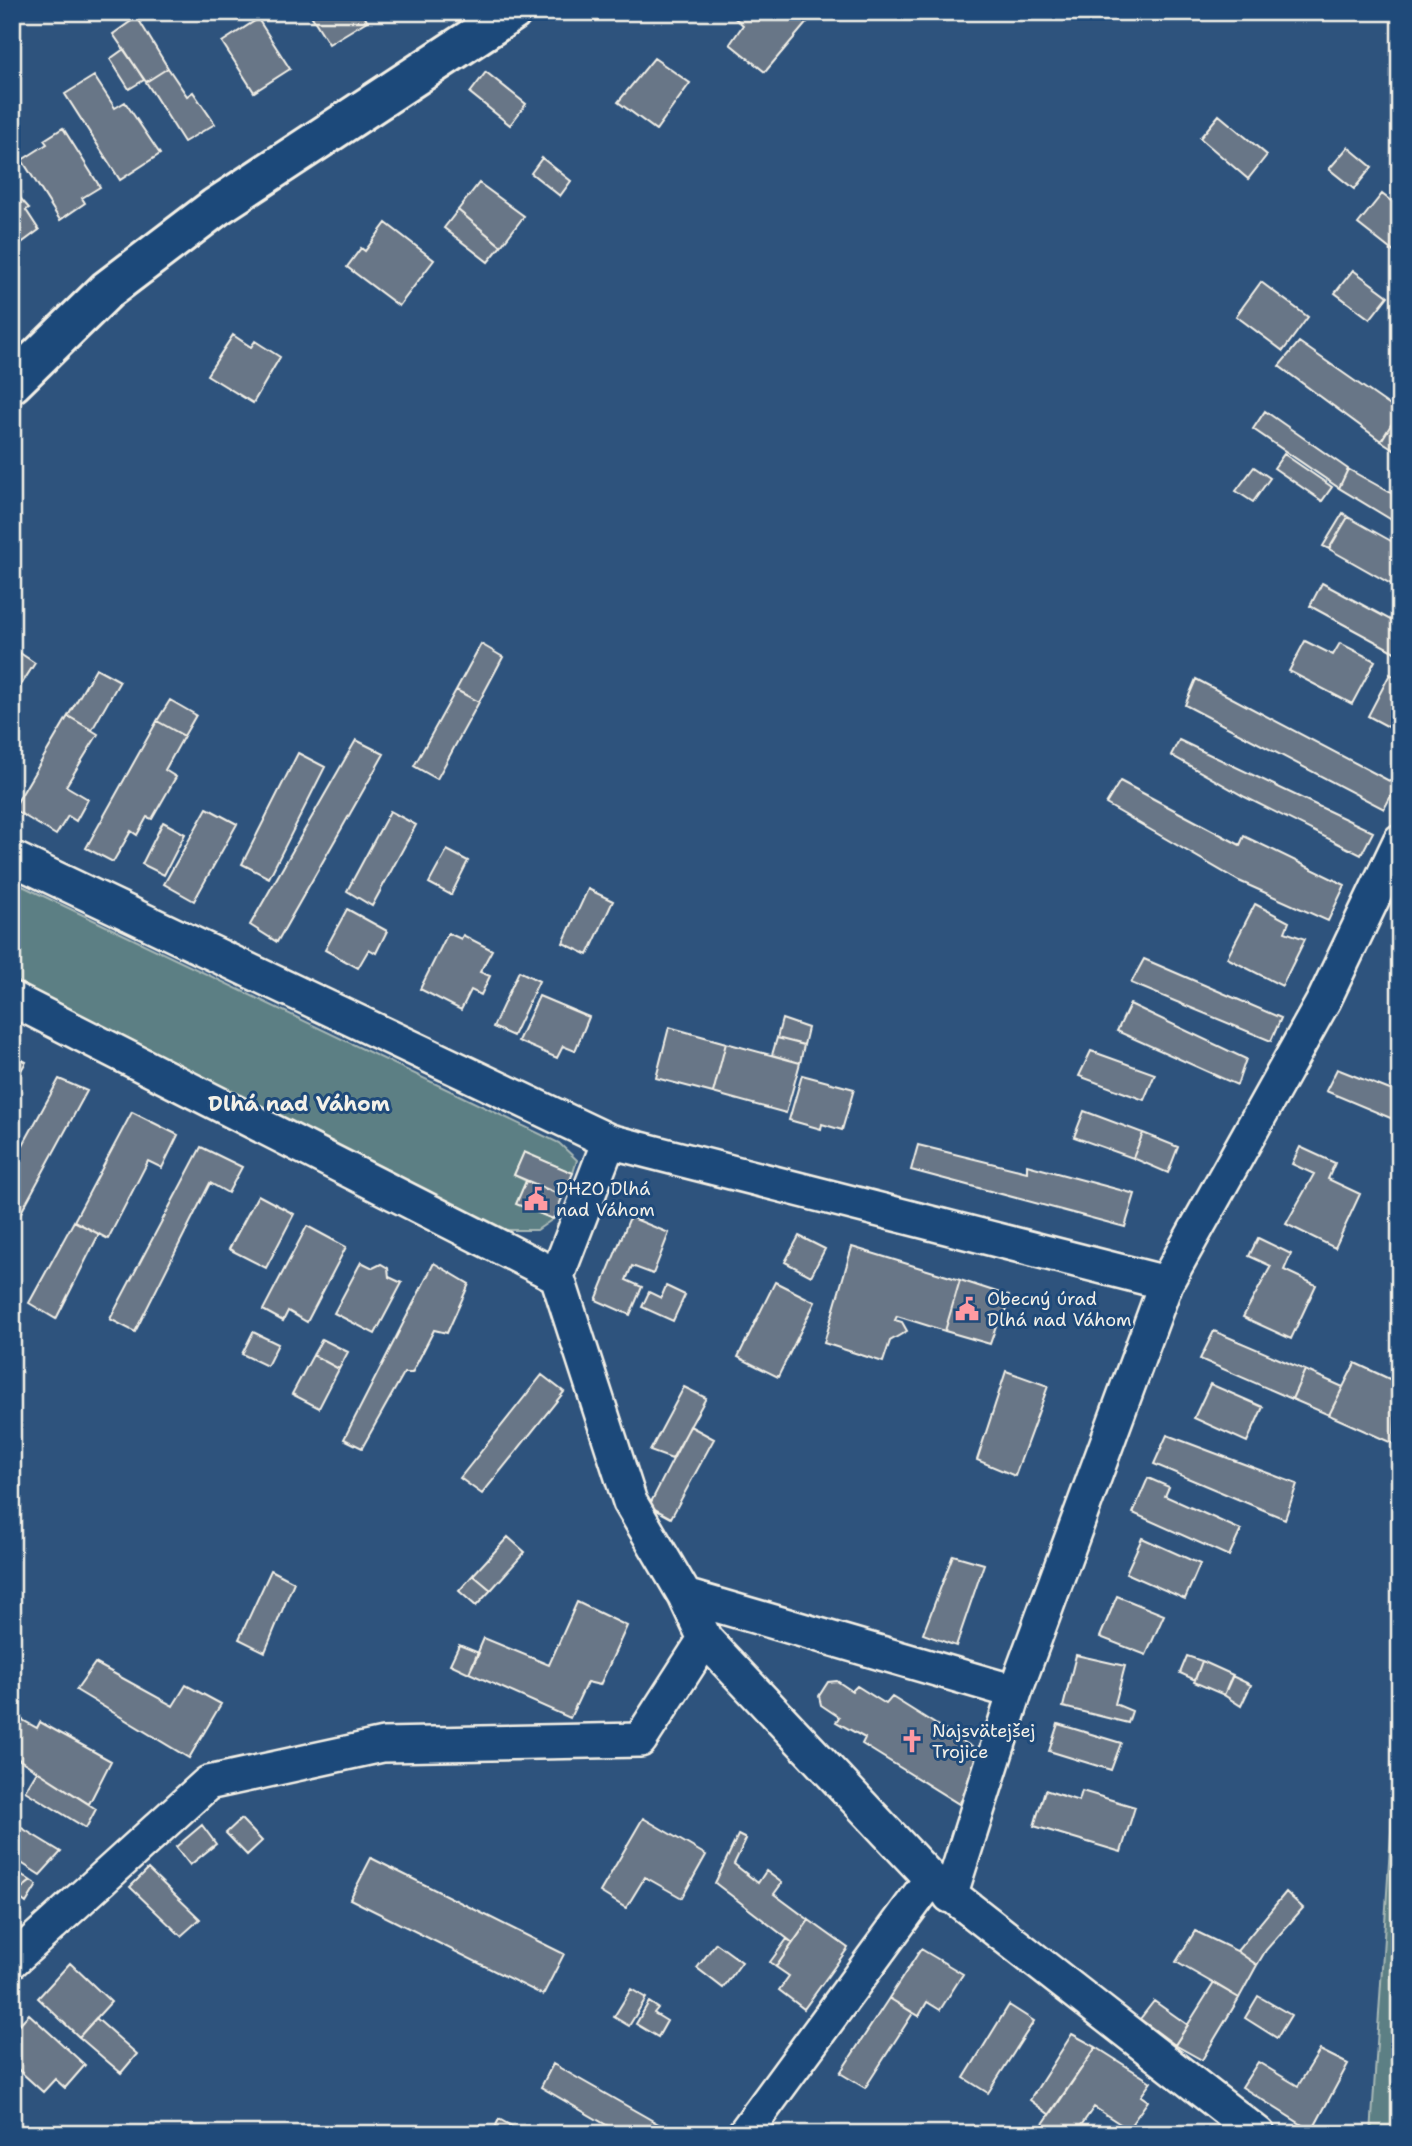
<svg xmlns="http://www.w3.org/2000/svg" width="1412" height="2146" viewBox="0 0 1412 2146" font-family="'Shantell Sans',sans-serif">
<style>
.green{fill:#5c7f84;stroke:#a8b8b6;stroke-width:2}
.building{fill:#687687;stroke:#f4f1e8;stroke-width:2}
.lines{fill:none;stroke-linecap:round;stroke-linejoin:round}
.minor-casing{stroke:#f4f1e8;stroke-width:38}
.secondary-casing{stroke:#f4f1e8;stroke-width:44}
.minor{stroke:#1f4a7a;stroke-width:33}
.secondary{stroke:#1f4a7a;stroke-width:38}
.labels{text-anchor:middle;stroke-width:6;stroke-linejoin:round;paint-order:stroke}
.poi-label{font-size:18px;fill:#f4f1e8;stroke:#1f4a7a;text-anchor:start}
.quarter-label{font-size:21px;font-weight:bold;fill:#f4f1e8;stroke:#1f4a7a}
</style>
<rect width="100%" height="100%" fill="#2e537d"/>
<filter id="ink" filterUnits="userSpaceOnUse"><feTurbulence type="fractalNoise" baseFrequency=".0143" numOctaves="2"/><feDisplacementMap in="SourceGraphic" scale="14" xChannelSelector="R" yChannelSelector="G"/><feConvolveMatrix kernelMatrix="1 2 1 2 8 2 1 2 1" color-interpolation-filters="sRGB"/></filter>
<g filter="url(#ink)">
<path class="green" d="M12 881 559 1143 577 1160 573 1173 524 1153 514 1175 526 1181 517 1204 553 1219 537 1230H505L12 981Z
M1400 1696V2134H1371Z"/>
<path class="building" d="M309 12H362L367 21 329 44Z
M733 12H798L809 20 765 72 730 44 743 25 731 15Z
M137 17 168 68 146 82 113 34Z
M258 19 290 69 254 92 222 42Z
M124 49 144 80 129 89 110 59Z
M654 58 690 83 656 130 618 102Z
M168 68 187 96 193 92 215 124 184 142 146 82Z
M486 72 526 104 510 125 470 93Z
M94 76 115 108 125 102 160 154 120 180 65 94Z
M1219 115 1267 155 1248 179 1200 138Z
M63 128 100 187 82 198 85 203 60 220 22 160 47 144 44 140Z
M1348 147 1372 167 1354 189 1329 169Z
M542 158 571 181 560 196 531 173Z
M479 183 524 216 501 246 458 210Z
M12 189 29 208 26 210 39 230 12 250Z
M1382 194 1400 208V257L1358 224Z
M458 210 501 246 488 262 444 228Z
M386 223 434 260 399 306 347 267 361 248 365 251Z
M1353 270 1388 296 1370 319 1335 293Z
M1261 282 1308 317 1283 351 1236 316Z
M233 335 251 347 255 341 280 357 253 403 207 375Z
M1299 342 1399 412 1381 441 1279 366Z
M1265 411 1348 469 1339 488 1253 429Z
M1399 412H1400V453L1381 441Z
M1284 454 1332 487 1322 501 1274 468Z
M1254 467 1270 478 1253 502 1236 491Z
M1348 469 1400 498V525L1339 488Z
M1343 513 1348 517 1329 549 1323 546Z
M1348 517 1400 546V589L1329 549Z
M1322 583 1400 625V655L1310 606Z
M1305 641 1333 655 1340 643 1375 661 1352 704 1289 671Z
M481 644 503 657 479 702 456 690Z
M14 649 35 663 12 699V652Z
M96 668 120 681 92 730 68 716Z
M1390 674 1400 680V733L1368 716Z
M1196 679 1397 785 1384 809 1185 705Z
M456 690 479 702 437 779 414 766Z
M170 700 196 715 184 736 157 721Z
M68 716 98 734 66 786 88 799 76 821 68 816 56 835 13 809Z
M157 721 184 736 165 770 176 777 152 819 147 817 137 835 131 831 113 862 86 848Z
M356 740 384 754 277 942 250 925Z
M1179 740 1373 832 1361 855 1245 797 1171 755Z
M298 753 325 767 269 878 242 864Z
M1120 781 1240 845 1244 836 1345 885 1328 921 1239 881 1106 804Z
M207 808 237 824 194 901 164 884Z
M390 811 416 825 372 906 347 891Z
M163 822 185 834 164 875 142 864Z
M447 850 468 861 451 895 429 883Z
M588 889 613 901 588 955 563 943Z
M1255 904 1289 922 1285 932 1305 939 1282 986 1227 958Z
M347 909 387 931 376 953 369 949 358 968 325 950Z
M448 933 461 939 463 935 492 950 480 972 490 976 481 995 471 990 461 1010 420 989Z
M1144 959 1281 1018 1271 1041 1131 983Z
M519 971 539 981 513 1036 493 1027Z
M539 996 589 1017 575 1051 563 1046 557 1058 518 1041Z
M1130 1004 1246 1059 1237 1085 1117 1031Z
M782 1019 808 1028 804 1045 777 1038Z
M669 1027 726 1043 713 1093 656 1078Z
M777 1038 804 1045 800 1063 772 1055Z
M726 1043 800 1063 786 1113 713 1093Z
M1091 1051 1155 1074 1144 1100 1079 1076Z
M12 1055 26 1062 13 1084H12Z
M1337 1069 1400 1094V1122L1326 1091Z
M802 1075 854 1089 842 1130 822 1124 821 1129 789 1120Z
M59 1079 87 1091 12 1229V1165Z
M1084 1111 1143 1133 1133 1158 1074 1137Z
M132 1112 178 1135 162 1168 148 1161 108 1239 74 1221Z
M1143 1133 1178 1147 1168 1173 1133 1158Z
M918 1145 1027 1172V1165L1135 1194 1125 1227 911 1170Z
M201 1147 242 1167 228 1193 210 1183 135 1332 110 1319Z
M1300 1147 1335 1163 1328 1179 1360 1194 1335 1248 1286 1224 1314 1174 1292 1164Z
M524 1152 573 1173 563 1196 514 1175Z
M526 1181 563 1196 553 1219 516 1204Z
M258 1195 294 1214 266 1268 229 1249Z
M630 1217 669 1233 653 1274 632 1266 626 1280 642 1287 630 1315 596 1300Z
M74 1221 99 1234 56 1319 29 1303Z
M307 1226 346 1247 307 1322 288 1311 283 1321 263 1310Z
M799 1236 825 1249 811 1276 785 1262Z
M1258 1238 1291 1254 1284 1270 1316 1285 1291 1339 1243 1317 1271 1266 1249 1256Z
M852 1247 960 1280 945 1331 897 1316 895 1320 902 1322 907 1331 890 1341 883 1362 824 1343Z
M361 1262 373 1268 381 1264 388 1268 389 1277 402 1283 375 1334 334 1313Z
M434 1263 469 1284 447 1333 434 1330 412 1373H404L362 1448 344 1439Z
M960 1280 1009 1296 1004 1323 998 1321 990 1344 945 1331Z
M775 1282 815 1302 778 1377 738 1357Z
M666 1286 685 1295 673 1321 642 1307 649 1292 661 1298Z
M1214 1331 1305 1370 1292 1399 1200 1359Z
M253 1332 278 1344 267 1366 242 1354Z
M322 1339 348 1352 339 1369 313 1355Z
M313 1355 339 1369 319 1408 292 1394Z
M1355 1363 1396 1382 1394 1444 1329 1415Z
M1305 1370 1343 1387 1329 1415 1292 1399Z
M1006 1371 1048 1386 1015 1476 977 1460Z
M542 1375 564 1392 482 1494 460 1478Z
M1210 1384 1263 1407 1247 1442 1194 1418Z
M684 1387 706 1398 672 1459 650 1451Z
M690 1426 714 1439 671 1518 649 1506Z
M1167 1435 1297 1484 1285 1519 1154 1464Z
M1148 1478 1169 1487 1165 1496 1241 1530 1229 1556 1133 1513Z
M508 1537 525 1552 491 1590 473 1575Z
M1142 1538 1200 1564 1185 1599 1126 1573Z
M953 1555 984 1564 956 1646 923 1634Z
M271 1570 294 1582 265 1652 239 1639Z
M473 1575 491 1590 476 1606 459 1591Z
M1117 1596 1164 1615 1146 1655 1100 1637Z
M577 1602 627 1626 600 1685 587 1682 570 1718 469 1673 484 1638 549 1665Z
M459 1645 479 1653 469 1673 450 1664Z
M1076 1655 1125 1666 1115 1704 1132 1711 1128 1723 1063 1707Z
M1187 1656 1202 1661 1195 1680 1180 1673Z
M1202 1661 1233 1675 1224 1695 1194 1682Z
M95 1663 173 1706 186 1685 221 1704 189 1758 76 1690Z
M1232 1676 1251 1685 1241 1706 1224 1695Z
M837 1681 852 1691 857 1686 886 1704 892 1697 988 1757 959 1804 862 1744 865 1738 836 1722 839 1717 821 1705 819 1696 828 1682Z
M12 1714 37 1728 40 1722 111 1761 89 1804 12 1755Z
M1058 1724 1121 1743 1111 1770 1049 1751Z
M37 1771 96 1809 86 1828 25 1791Z
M1045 1790 1079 1801 1082 1791 1135 1807 1121 1852 1034 1826Z
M643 1818 706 1855 682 1898 645 1877 626 1908 600 1892Z
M241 1819 262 1841 247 1855 226 1833Z
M12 1822 61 1852 40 1875 12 1857Z
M202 1825 216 1844 190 1865 176 1847Z
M738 1835 746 1839 734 1864 758 1883 766 1871 782 1883 774 1894 809 1920 793 1943 715 1883Z
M371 1858 564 1954 543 1995 350 1899Z
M12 1868 31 1881 14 1894 12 1893Z
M148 1869 200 1919 181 1936 130 1887Z
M31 1881 37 1885 26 1903 14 1894Z
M1286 1892 1303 1908 1266 1950 1257 1965 1237 1951Z
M809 1920 848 1948 804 2009 779 1990 789 1976 776 1967Z
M1195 1931 1237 1951 1257 1965 1239 1998 1176 1962Z
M787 1939 793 1943 776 1967 770 1962Z
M716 1943 742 1962 723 1988 697 1968Z
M921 1949 963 1974 940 2010 927 2002 919 2016 889 1998Z
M70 1963 111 2002 79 2037 38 1998Z
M1214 1983 1239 1998 1202 2060 1175 2045Z
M631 1989 646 1998 629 2026 614 2017Z
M1258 1996 1291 2015 1277 2038 1245 2018Z
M889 1998 913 2013 865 2088 840 2073Z
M1154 2001 1188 2025 1175 2045 1140 2019Z
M649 2002 658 2008 654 2013 667 2021 658 2037 636 2024Z
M1009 2005 1034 2021 988 2093 964 2078Z
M29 2014 85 2065 65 2088 55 2079 43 2092 12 2064V2032Z
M96 2018 137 2054 121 2073 79 2037Z
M1072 2034 1096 2047 1050 2115 1030 2100Z
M1096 2047 1151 2082 1141 2096 1148 2101 1128 2129 1094 2107 1075 2134H1036Z
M1320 2050 1348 2064 1312 2131 1242 2087 1258 2062 1298 2086Z
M553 2064 676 2134H622L541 2087Z
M499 2119 526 2134H492Z"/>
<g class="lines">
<g class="minor-casing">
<path id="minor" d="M12 858 609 1141 1166 1283
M12 999 557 1276
M609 1141 557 1276 630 1502 685 1596 705 1639 931 1879 1258 2134
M685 1596 1015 1692
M950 1896 1015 1692 1166 1283 1324 1000 1400 841
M12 1961 208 1783 383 1745 640 1740 705 1639
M744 2134 931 1879"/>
</g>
<g class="secondary-casing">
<path id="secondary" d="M12 383 107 290 216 207 512 12"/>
</g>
<use href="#minor" class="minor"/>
<use href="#secondary" class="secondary"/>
</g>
</g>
<defs>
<g id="civic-bare" transform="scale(1.89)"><path d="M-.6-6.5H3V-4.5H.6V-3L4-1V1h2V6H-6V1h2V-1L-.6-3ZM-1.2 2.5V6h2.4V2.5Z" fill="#ff9aa2" stroke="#1f4a7a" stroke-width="2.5" paint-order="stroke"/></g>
<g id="church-bare" transform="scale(1.89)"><path d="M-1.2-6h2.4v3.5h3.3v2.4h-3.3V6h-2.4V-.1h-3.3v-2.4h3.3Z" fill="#ff9aa2" stroke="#1f4a7a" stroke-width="2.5" paint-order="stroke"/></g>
</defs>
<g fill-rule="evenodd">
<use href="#civic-bare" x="536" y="1199"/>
<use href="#civic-bare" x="967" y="1309"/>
<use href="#church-bare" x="912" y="1741"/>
</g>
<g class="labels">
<g class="poi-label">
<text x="556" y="1195">DHZO Dlhá<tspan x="556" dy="21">nad Váhom</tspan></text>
<text x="987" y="1305">Obecný úrad<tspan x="987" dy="21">Dlhá nad Váhom</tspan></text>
<text x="932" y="1737">Najsvätejšej<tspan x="932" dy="21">Trojice</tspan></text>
</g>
<g class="quarter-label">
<text x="299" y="1111">Dlhá nad Váhom</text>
</g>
</g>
<rect width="1412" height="2146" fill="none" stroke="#1f4a7a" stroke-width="42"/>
<rect x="21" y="21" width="1370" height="2104" fill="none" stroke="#f4f1e8" stroke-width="2.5" filter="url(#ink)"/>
</svg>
